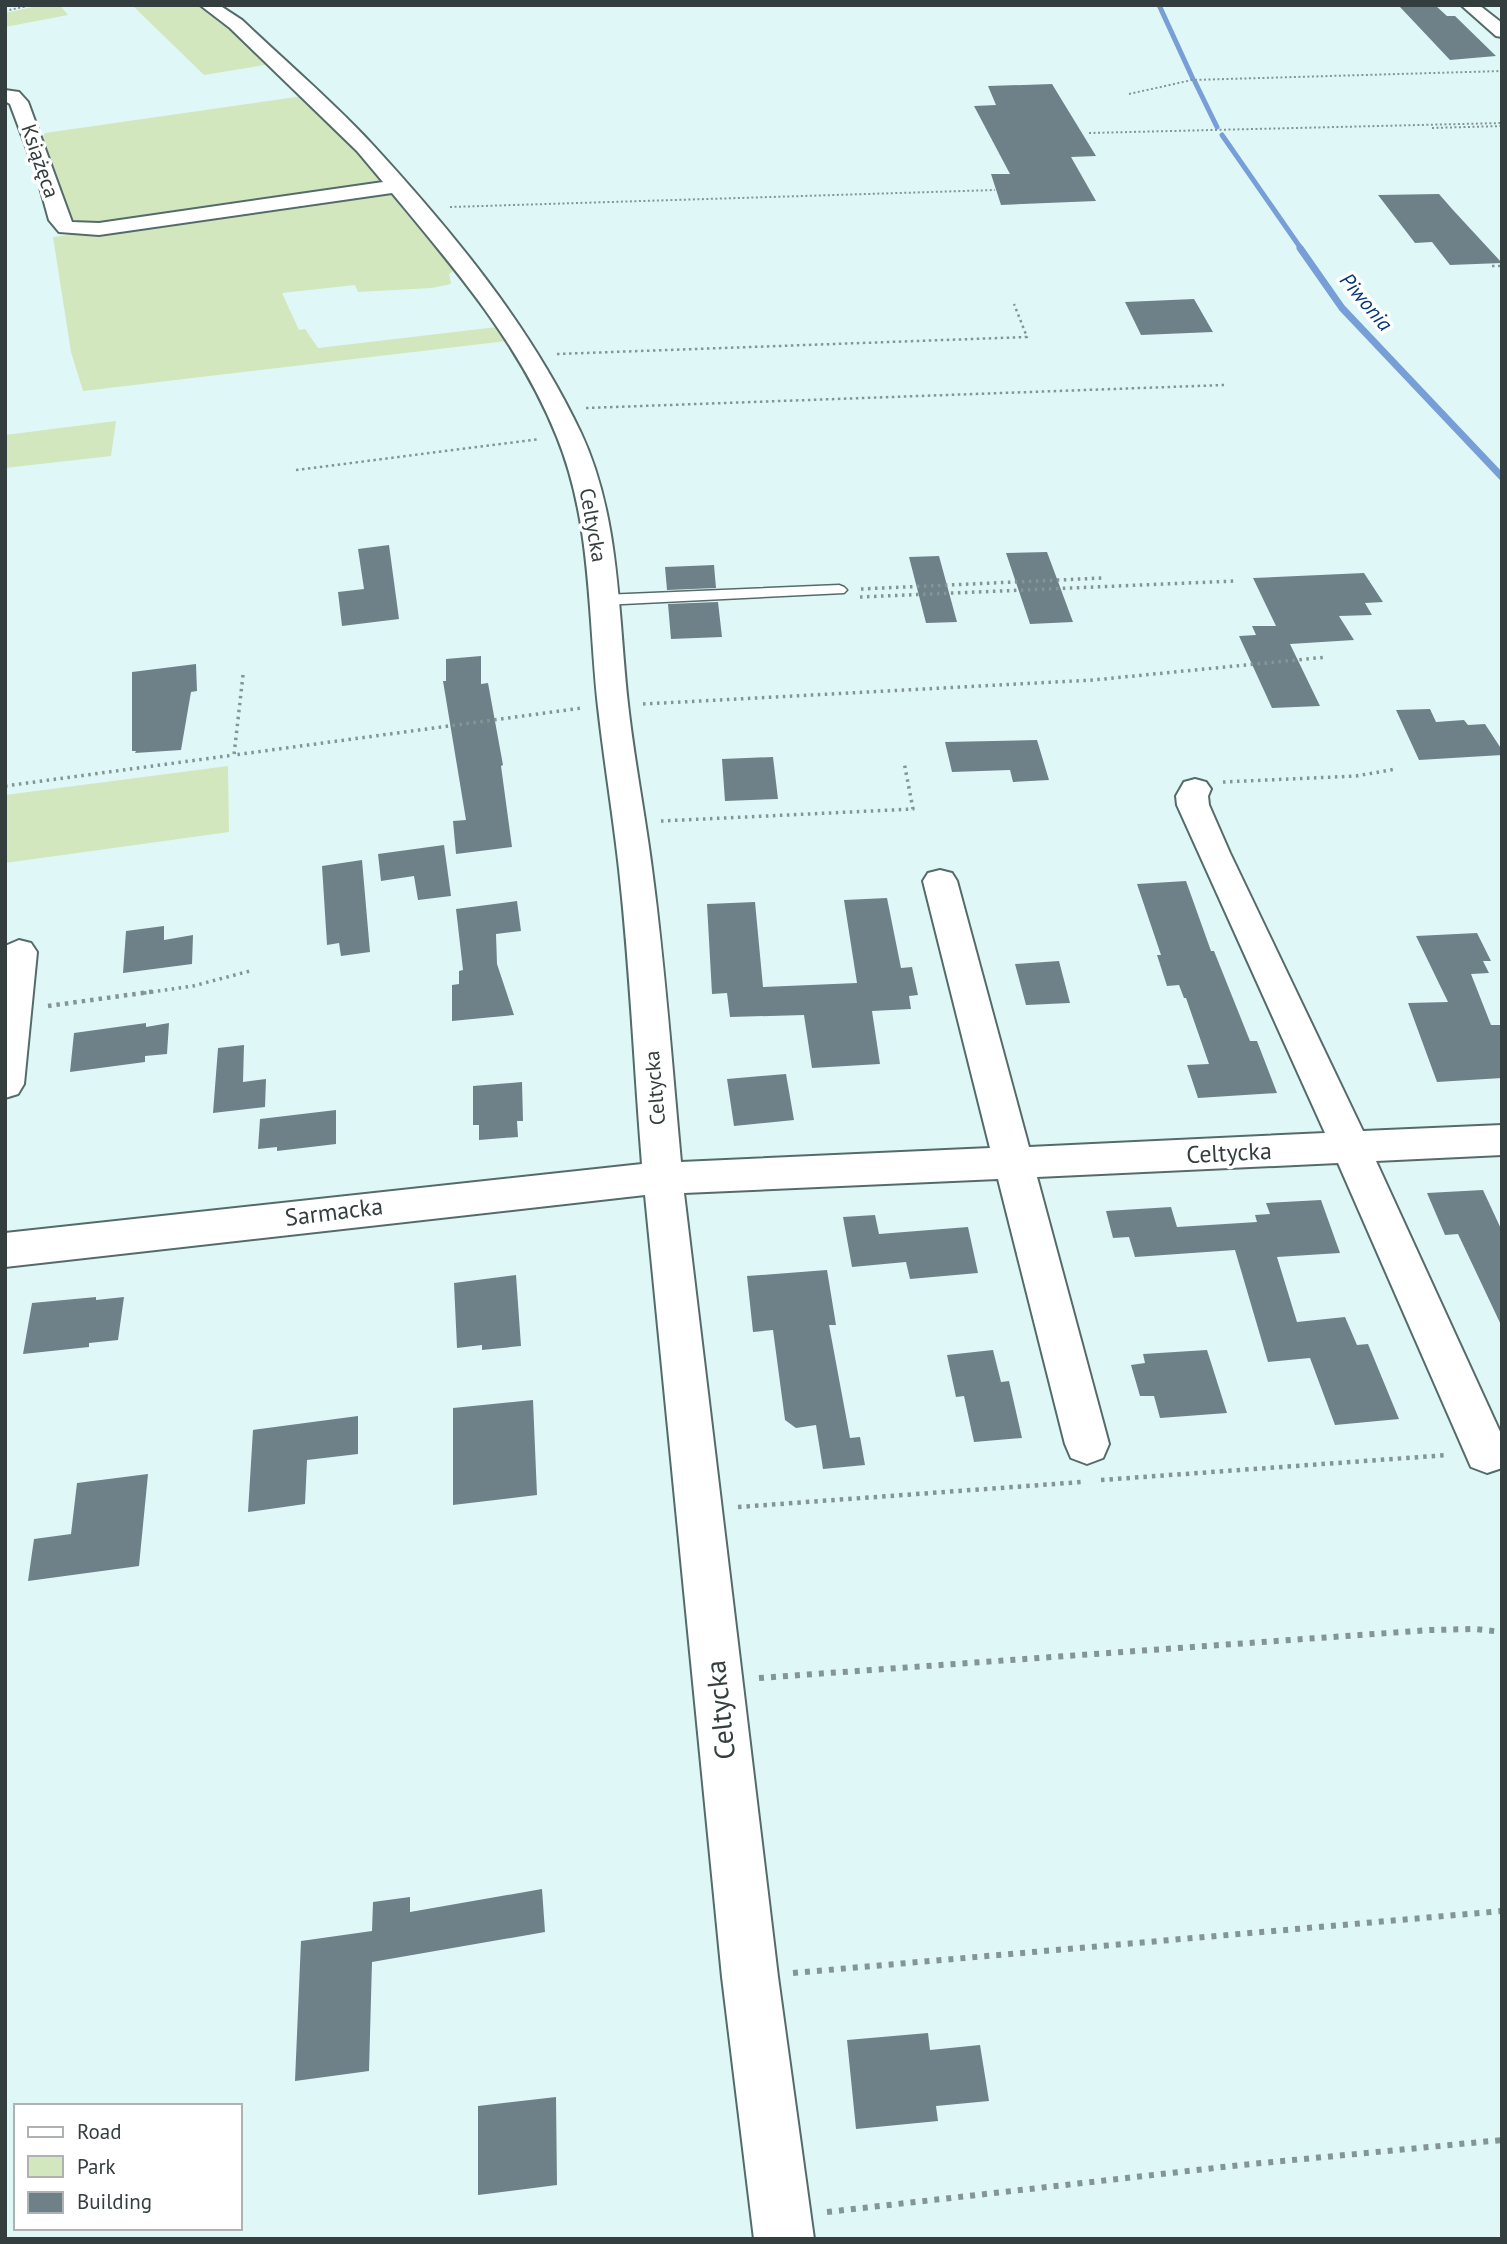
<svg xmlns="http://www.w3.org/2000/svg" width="1507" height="2244" viewBox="0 0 1507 2244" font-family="'PT Sans',sans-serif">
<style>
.green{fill:#d2e7be}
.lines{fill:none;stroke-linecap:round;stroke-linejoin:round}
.stream-far1{stroke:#789ed8;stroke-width:5}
.stream{stroke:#789ed8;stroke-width:7}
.building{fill:#6e8189}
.service-casing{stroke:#556b6a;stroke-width:3}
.minor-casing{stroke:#556b6a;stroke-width:4}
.path-far4{stroke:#849595;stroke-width:2;stroke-dasharray:2 2.5;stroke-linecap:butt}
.path-far3{stroke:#849595;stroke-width:2.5;stroke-dasharray:2.5 3.5;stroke-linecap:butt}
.path-far2{stroke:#849595;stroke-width:3.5;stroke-dasharray:2.5 4.5;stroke-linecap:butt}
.path-far1{stroke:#849595;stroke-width:4.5;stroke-dasharray:3.5 5;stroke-linecap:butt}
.path{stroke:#849595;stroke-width:6;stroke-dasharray:5 7;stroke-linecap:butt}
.service{fill:#fff;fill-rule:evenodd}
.minor{fill:#fff;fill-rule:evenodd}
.labels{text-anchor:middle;stroke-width:7;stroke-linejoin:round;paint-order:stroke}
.far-street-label{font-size:21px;fill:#343e3e;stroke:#fff}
.far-water-label{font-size:21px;font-style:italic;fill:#043579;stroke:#fff}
.street-label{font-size:24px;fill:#343e3e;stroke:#fff}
.near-street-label{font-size:28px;fill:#343e3e;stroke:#fff}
</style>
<rect width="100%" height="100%" fill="#dff8f7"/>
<path class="green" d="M42 5H60L68 15 5 27V13Z
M132 5H201L224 21 271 64 204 75Z
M303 96 385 182 133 222 71 225 41 140 45 133Z
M395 193 456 269 449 274 451 284 432 288 358 292 355 285 282 293 299 330 305 329 318 348 497 327 507 341 83 391 71 352 53 237Z
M116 421 111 456 5 468V435Z
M228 766 229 832 5 863V795Z"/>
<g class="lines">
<path class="stream-far1" d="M1159 5 1193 79
M1195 82 1217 127
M1222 135 1302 250"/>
<path class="stream" d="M1300 248 1342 308 1502 477"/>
</g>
<path class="building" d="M1436 6 1447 16H1455L1496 56 1450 60 1400 7Z
M1052 84 1096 156 1071 157 1096 201 1001 205 991 174H1010L974 106 996 105 988 86Z
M1439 194 1453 210 1502 263 1450 265 1432 242 1415 243 1378 195Z
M1194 299 1213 332 1141 335 1125 302Z
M389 545 399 619 342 626 338 592 364 589 358 549Z
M1047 552 1073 622 1030 624 1006 553Z
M939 556 957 622 926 623 909 557Z
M714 565 716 588 667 590 665 567Z
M1364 573 1383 602 1365 603 1372 615 1339 616 1354 640 1290 644 1320 706 1272 708 1239 636 1256 635 1252 626H1276L1253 578Z
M718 602 722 637 671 639 668 604Z
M481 656V684L488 683 503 765 501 766 512 847 456 854 453 821 466 820 443 681H446V659Z
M196 664 197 691 191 692 181 750 135 753 136 751H132V672Z
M1430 709 1436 722 1464 720 1468 725 1485 724 1502 750V755L1419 760 1396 710Z
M1037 740 1049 780 1013 782 1010 770 952 772 945 742Z
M773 757 778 799 725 801 722 759Z
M444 845 451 896 418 900 414 876 381 881 378 854Z
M362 860 370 952 341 956 339 943 327 945 322 866Z
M1186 881 1211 951H1214L1250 1041H1257L1277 1093 1198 1098 1187 1065 1209 1064 1186 998H1184L1179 985 1167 986 1157 955H1161L1137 884Z
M887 898 901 968 912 967 918 995 909 996 911 1009 872 1011 880 1064 812 1068 804 1015 730 1017 727 993 712 994 707 904 755 902 763 987 857 983 844 900Z
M517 901 521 931 496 934 497 964 514 1015 452 1021V985L459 984V971L463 970 456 909Z
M164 926V940L193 935 192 964 123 973 126 931Z
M1477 933 1491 961H1483L1489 973 1471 974 1491 1025H1502V1078L1437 1082 1408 1003 1448 1002 1416 936Z
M1059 961 1070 1003 1026 1005 1015 964Z
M146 1023V1027L169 1023 167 1054 145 1056V1062L70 1072 74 1033Z
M244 1045 243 1082 266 1079 265 1107 213 1113 218 1048Z
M786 1074 794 1120 734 1126 727 1079Z
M522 1082 523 1121H517L518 1137 479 1140V1125H473V1086Z
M336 1110V1144L277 1151V1147L258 1149 260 1119Z
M1483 1190 1502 1231V1327L1458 1234 1445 1235 1427 1193Z
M1321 1200 1340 1253 1277 1257 1297 1322 1345 1317 1357 1345 1368 1344 1399 1419 1335 1425 1310 1358 1268 1362 1235 1250 1135 1257 1129 1237 1113 1238 1106 1211 1171 1207 1177 1227 1257 1222 1255 1215 1270 1214 1266 1203Z
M875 1215 879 1234 968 1227 978 1273 910 1279 906 1262 852 1267 843 1217Z
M827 1270 836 1325H829L850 1438 860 1437 865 1465 823 1469 816 1425 796 1428 785 1420 773 1330 753 1332 747 1276Z
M516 1275 521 1346 482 1350V1345L457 1348 454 1283Z
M96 1297V1300L124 1297 118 1340 89 1343V1347L23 1354 32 1303Z
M993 1350 1001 1382 1009 1381 1022 1438 974 1442 964 1396 956 1397 947 1355Z
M1207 1350 1227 1413 1160 1418 1154 1396H1140L1131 1365 1145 1363 1143 1354Z
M533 1400 537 1495 453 1505V1408Z
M358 1416V1454L307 1460 305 1504 248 1512 253 1430Z
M148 1474 139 1566 28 1581 34 1539 71 1534 77 1483Z
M542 1889 545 1932 372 1962 369 2071 295 2081 301 1941 372 1931 373 1902 410 1897V1912Z
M928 2033 930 2050 980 2045 989 2101 936 2106 938 2121 856 2129 847 2040Z
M556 2097 557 2185 478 2195V2106Z"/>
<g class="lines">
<g class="service-casing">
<path id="service" d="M839 585 844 587 847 590 844 593 603 605 595 600 603 595Z"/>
</g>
<g class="minor-casing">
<path id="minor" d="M200 5H219L242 20C285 61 332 101 372 144 451 230 530 325 581 433 620 516 618 614 628 704 634 759 645 814 652 869 665 966 672 1065 681 1162L990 1148 923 881 928 873 940 870 952 873 957 881 1029 1147 1325 1133 1177 805 1176 796 1184 782 1195 779 1206 782 1211 789 1208 796 1209 805 1230 853 1363 1131 1502 1125V1155L1376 1161 1502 1436V1468L1487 1473 1471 1467 1338 1163 1037 1177 1109 1444 1103 1458 1087 1464 1071 1458 1065 1444 998 1179 684 1193 778 1977 814 2239H754L722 1977 645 1195 5 1267V1233L642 1164C634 1066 630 967 619 869 613 815 604 761 598 707 588 616 592 523 557 437 520 344 455 269 392 193L99 235 59 232 49 220 36 173 10 104 5 101V90L19 92 28 102 72 222 99 223 383 182 357 151 230 28Z
M1461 5H1479L1502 23V37L1496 36Z
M19 940 31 943 37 952 24 1084 18 1094 5 1098V946Z"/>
</g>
<path class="path-far4" d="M5 11 32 5
M1129 94 1192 80 1502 71
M1432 128 1502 126
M1089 133 1502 123
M450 207 995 190"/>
<path class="path-far3" d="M1492 266H1502
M557 354 1027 337 1014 304
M586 408 1224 385
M296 470 540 439"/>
<path class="path-far2" d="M861 589 1102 578
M860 597 1235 581
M243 675 234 755 582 708
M643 704 1093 680 1327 657
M1223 782 1356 776 1396 769
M5 786 234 755
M661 821 913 809 904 762
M144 993 193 986 250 971"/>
<path class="path-far1" d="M48 1006 157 991
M1101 1480 1448 1455
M738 1507 1082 1482"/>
<path class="path" d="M759 1678 1430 1630 1475 1629 1502 1632
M793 1973 1502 1911
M827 2212 1241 2165 1502 2140"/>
<use href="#service" class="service"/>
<use href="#minor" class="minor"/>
</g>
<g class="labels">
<g class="far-street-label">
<text transform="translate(40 161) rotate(71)" y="7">Książęca</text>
<text transform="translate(593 525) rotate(80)" y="7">Celtycka</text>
<text transform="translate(655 1088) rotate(-95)" y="7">Celtycka</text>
</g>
<g class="far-water-label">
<text transform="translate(1366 302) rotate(50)" y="7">Piwonia</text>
</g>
<g class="street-label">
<text transform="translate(1229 1153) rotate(-3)" y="8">Celtycka</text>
<text transform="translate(334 1212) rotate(-7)" y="8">Sarmacka</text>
</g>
<g class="near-street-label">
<text transform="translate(720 1710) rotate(-96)" y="10">Celtycka</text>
</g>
</g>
<rect width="1507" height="2244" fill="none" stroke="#343e3e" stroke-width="14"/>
<rect x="14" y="2104" width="228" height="126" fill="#ffffff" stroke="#aeb2b2" stroke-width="2"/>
<rect x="28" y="2127" width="35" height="10" fill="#ffffff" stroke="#aeb2b2" stroke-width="2"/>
<text x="77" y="2139" font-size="21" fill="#343e3e">Road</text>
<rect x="28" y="2156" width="35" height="21" fill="#d2e7be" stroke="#aeb2b2" stroke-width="2"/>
<text x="77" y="2174" font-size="21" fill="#343e3e">Park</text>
<rect x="28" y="2192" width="35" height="21" fill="#6e8189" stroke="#aeb2b2" stroke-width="2"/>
<text x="77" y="2209" font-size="21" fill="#343e3e">Building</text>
</svg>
